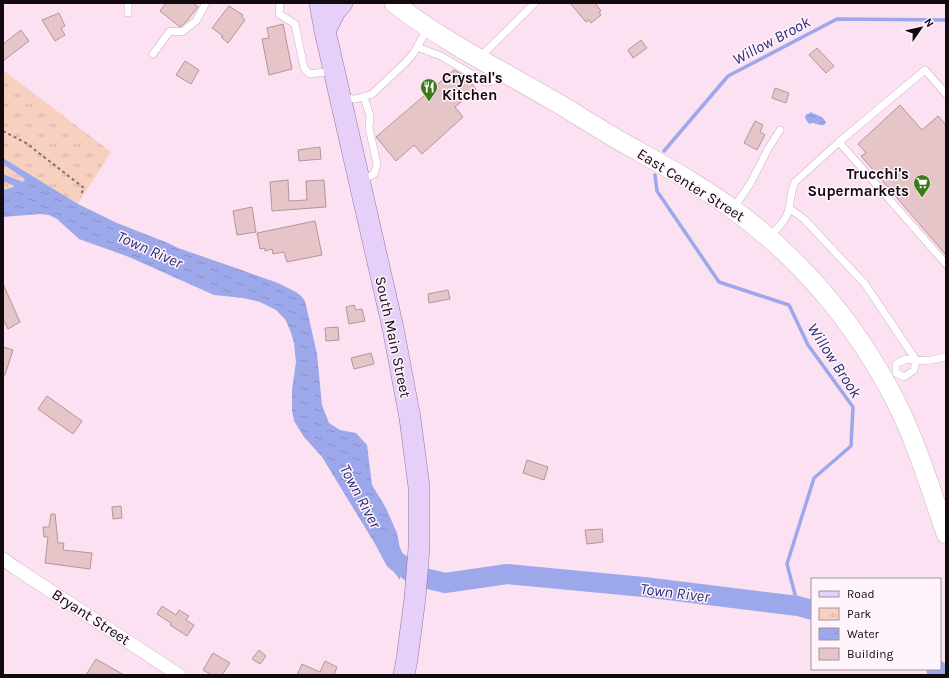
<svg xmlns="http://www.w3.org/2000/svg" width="949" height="678" viewBox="0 0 949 678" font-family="Karla,sans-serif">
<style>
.park{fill:url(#park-tufts)}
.water{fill:url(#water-ripples)}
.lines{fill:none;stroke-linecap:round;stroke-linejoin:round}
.stream{stroke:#9da8eb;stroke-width:3.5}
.river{stroke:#9da8eb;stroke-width:20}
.building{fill:#e6c5c8;stroke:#b49598}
.lane-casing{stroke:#cbb1c2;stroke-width:8}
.street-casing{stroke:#cbb1c2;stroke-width:14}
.secondary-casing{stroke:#cbb1c2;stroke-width:20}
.primary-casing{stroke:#9277a6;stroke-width:22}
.path{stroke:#816f7a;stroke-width:2;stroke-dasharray:3 3;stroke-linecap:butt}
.lane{stroke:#fff;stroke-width:7}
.street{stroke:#fff;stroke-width:13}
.secondary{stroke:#fff;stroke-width:19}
.primary{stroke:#e6d0fa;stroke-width:21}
.labels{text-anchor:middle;stroke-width:3;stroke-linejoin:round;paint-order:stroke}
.poi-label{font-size:15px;font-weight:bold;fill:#130a10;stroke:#fff4fb;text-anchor:start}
.street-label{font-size:15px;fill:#130a10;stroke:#fff4fb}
.water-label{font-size:16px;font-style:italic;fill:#2a2b77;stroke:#fff4fb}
</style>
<defs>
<pattern id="park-tufts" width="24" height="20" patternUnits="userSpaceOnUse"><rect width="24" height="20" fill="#f7d0c0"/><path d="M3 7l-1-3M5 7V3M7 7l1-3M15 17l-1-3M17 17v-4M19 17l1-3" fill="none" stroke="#d3b1a4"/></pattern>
<pattern id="water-ripples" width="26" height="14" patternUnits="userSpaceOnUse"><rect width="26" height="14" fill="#9da8eb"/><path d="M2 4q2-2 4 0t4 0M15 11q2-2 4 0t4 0" fill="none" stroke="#868fc8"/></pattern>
</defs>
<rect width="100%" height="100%" fill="#fce1f2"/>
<path class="park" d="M3 70 111 152 78 204 3 158Z
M3 164 25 179 23 182 3 174Z
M3 181 14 186V187L3 190Z"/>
<path class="water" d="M810 112 822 117 826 122 824 125H820L813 123 809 124 805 118 806 114H809Z
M3 158 78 204 117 223 168 243 178 248 233 267 278 283 296 292 301 296 305 301 317 354 322 405 329 423 340 430 356 433 367 445 372 485 386 508 397 533 401 554 400 580 383 557 322 457 304 437 294 421 292 410V390L296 362 294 343 290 330 285 319 276 310 260 302 243 298 214 295 129 257 79 239 57 219 49 215 39 214 3 217V190L14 187V186L3 181V174L23 182 25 179 3 164Z"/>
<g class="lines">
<path class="stream" d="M664 151 728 76 837 19 946 20
M655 175 657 191 719 282 789 305 808 345 853 407 851 446 814 478 787 564 798 606"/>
<path class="river" d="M386 543 395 560 416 576 445 583 507 574 644 587 798 606 812 610
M936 669 943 675"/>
</g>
<path class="building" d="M166 3H193L198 7 186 22 180 27 160 11Z
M570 3H595L601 11 599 12 601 15 591 23 589 20 586 22Z
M229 6 243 15 242 17 245 20 228 43 221 37 223 36 212 28Z
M59 13 65 26 61 28 65 35 55 41 42 20Z
M283 24 292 69 269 75 262 39 269 38 267 28Z
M21 30 29 41 3 61V44Z
M641 40 647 48 633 58 628 50Z
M817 48 834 66 826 73 809 55Z
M185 61 199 70 191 84 176 75Z
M454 70 465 76 476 89 455 107 463 117 422 154 414 145 396 161 376 137Z
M775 88 789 93 786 103 772 98Z
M900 105 922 130 938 116 946 125V255L861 156 866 153 858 144Z
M755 121 763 125 760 132 765 135 757 150 744 143Z
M320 147 321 159 299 161 298 150Z
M288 180 289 201 307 200 306 181 324 180 326 207 272 211 270 182Z
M252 207 256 232 237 235 233 211Z
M315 221 322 255 287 262 284 252 273 254 272 249 265 251V248L260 249 257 233Z
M3 284 20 322 8 329 3 319Z
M448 290 450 299 429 303 428 294Z
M354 305 356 310 362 309 365 321 349 324 346 307Z
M338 327 339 340 326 341 325 328Z
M3 347 13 350 5 375H3Z
M371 353 374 364 354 369 351 358Z
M47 396 82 421 73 434 38 409Z
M527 460 548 467 544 480 523 473Z
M121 506 122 518 113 519 112 507Z
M51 514H55L58 543H64L63 550 92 553 90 569 45 563 48 537H44L43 527H49Z
M602 529 603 542 587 544 585 530Z
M162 606 176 615 179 610 189 616 186 620 194 625 187 636 170 625 171 623 157 614Z
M259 650 266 656 260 664 252 659Z
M213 653 230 663 222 675H212L203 670Z
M96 659 124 675H86Z
M325 661 337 667 334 675H297L302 664 320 672Z"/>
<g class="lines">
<g class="lane-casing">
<path id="lane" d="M128 3V13
M280 3 279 14 295 24 304 68 310 74 332 71
M417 47 441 56 485 82 493 81 501 73
M153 54 170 31 182 32 196 21 206 3
M479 58 535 3
M342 98 356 99 372 94 406 62 413 54 428 28
M839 142 946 264
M361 181 374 174 377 164 369 128 370 116 364 97
M789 208 804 219 865 284 916 360 914 370 904 377 896 373
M733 209 750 184 768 149 780 130
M769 237C777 229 787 220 789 208 791 199 791 191 795 182L839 142 925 70 946 94
M896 373V364L906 359C919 361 934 362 946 356"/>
</g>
<g class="street-casing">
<path id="street" d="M3 559 17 569 179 675"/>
</g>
<g class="secondary-casing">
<path id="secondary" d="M394 3C441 40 495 67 547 97 572 111 597 128 622 142 659 163 697 183 731 208 800 257 856 324 895 400 916 441 931 490 946 534"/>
</g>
<g class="primary-casing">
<path id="primary" d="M320 3 325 31 393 328 410 418 419 487V548L415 598 407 659 404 675
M325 31 335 11 342 3"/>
</g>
<path class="path" d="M3 131 26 143 84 188 80 196"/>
<use href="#lane" class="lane"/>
<use href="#street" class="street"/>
<use href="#secondary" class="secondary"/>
<use href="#primary" class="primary"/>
</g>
<defs>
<g id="restaurant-pin" transform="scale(0.9)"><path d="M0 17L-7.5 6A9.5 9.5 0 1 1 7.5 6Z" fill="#3a7b1a" stroke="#fff4fb"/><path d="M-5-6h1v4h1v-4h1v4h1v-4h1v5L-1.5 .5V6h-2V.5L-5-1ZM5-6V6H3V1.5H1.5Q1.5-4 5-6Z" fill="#fff"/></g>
<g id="supermarket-pin" transform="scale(0.9)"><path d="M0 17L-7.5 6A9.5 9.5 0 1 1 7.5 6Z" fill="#3a7b1a" stroke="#fff4fb"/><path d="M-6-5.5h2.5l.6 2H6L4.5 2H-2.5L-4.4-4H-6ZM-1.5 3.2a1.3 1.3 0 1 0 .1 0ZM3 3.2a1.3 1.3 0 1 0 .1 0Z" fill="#fff"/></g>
</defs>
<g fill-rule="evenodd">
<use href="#restaurant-pin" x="429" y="87"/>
<use href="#supermarket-pin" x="922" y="183"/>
</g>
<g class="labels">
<g class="poi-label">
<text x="442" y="83">Crystal's<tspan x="442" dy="17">Kitchen</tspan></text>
<text x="909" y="179" text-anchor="end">Trucchi's<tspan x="909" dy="17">Supermarkets</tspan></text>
</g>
<g class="street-label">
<text transform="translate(691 185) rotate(32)" y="5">East Center Street</text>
<text transform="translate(393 337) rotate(78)" y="5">South Main Street</text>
<text transform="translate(91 617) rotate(33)" y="5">Bryant Street</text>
</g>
<g class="water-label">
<text transform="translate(771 40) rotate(-28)" y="6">Willow Brook</text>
<text transform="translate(150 249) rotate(24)" y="6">Town River</text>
<text transform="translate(835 360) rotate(57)" y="6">Willow Brook</text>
<text transform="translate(361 496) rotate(62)" y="6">Town River</text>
<text transform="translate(675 592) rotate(7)" y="6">Town River</text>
</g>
</g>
<rect width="949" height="678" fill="none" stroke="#130a10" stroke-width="8"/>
<rect x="811" y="578" width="130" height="92" fill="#fff4fb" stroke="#a1969d"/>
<rect x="819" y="591" width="20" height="6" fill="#e6d0fa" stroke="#a1969d"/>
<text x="847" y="598" font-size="12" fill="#130a10">Road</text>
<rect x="819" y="608" width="20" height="12" fill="url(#park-tufts)" stroke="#a1969d"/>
<text x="847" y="618" font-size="12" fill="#130a10">Park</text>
<rect x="819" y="628" width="20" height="12" fill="url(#water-ripples)" stroke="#a1969d"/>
<text x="847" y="638" font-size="12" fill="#130a10">Water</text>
<rect x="819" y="648" width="20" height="12" fill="#e6c5c8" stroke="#a1969d"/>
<text x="847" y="658" font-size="12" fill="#130a10">Building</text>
<g transform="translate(921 28) rotate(56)" stroke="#fff4fb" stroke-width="3" paint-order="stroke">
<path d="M0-3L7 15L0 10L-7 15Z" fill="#130a10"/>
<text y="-6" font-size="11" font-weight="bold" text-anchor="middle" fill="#130a10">N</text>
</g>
</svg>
